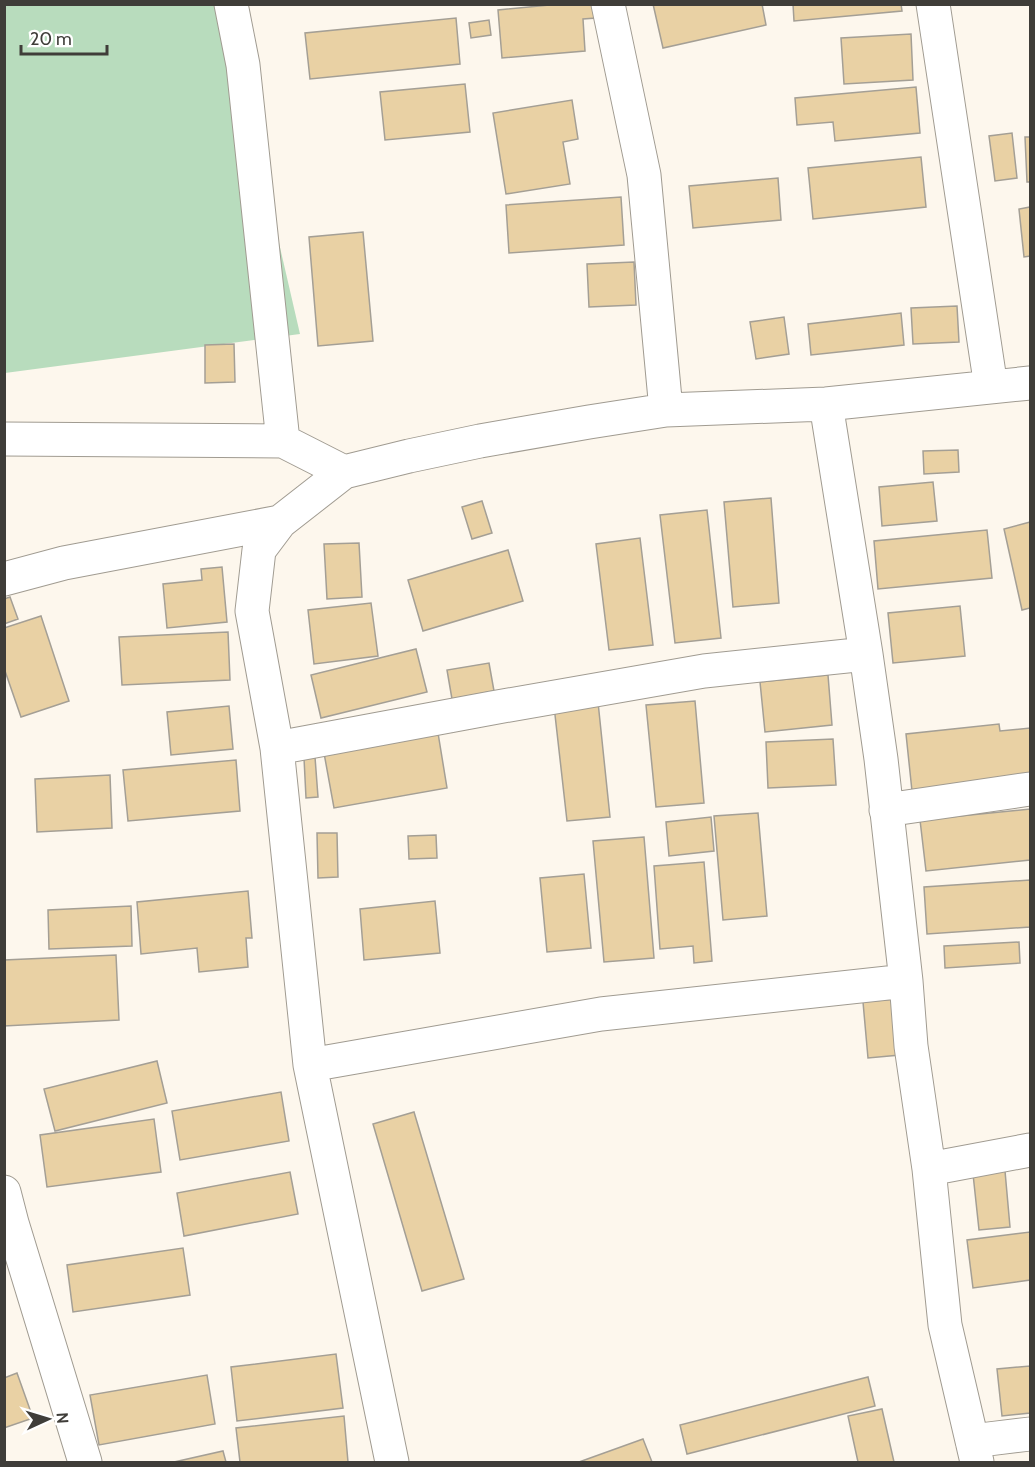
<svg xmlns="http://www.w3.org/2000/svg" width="1035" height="1467" viewBox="0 0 1035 1467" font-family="Cabin,sans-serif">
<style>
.green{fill:#b8dcbd}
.building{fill:#e9d1a4;stroke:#a49f95;stroke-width:1.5}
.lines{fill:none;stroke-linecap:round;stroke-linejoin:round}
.minor-casing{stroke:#a09b91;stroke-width:35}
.minor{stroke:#fff;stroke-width:33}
</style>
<rect width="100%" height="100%" fill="#fdf7ed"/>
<path class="green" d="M4 5H224L300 334 5 373Z"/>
<path class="building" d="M560 4H595L596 18 583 19 585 51 502 58 498 10Z
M653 4H762L766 25 663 48Z
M793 4H901L902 11 794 21Z
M456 18 460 64 310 79 305 33Z
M489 20 491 35 471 38 469 23Z
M911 34 913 80 844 84 841 38Z
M465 84 470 132 385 140 380 92Z
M916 87 920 133 835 141 833 122 797 125 795 98Z
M572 100 578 139 563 142 570 184 506 194 493 113Z
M1012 133 1017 178 995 181 989 136Z
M1025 137H1030V182H1027Z
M921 157 926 207 813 219 808 168Z
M778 178 781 220 693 228 689 186Z
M621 197 624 245 509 253 506 205Z
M1030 207V256L1024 257 1019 209Z
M363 232 373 341 318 346 309 237Z
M634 262 636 305 589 307 587 264Z
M957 306 959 342 913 344 911 308Z
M901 313 904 345 811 355 808 324Z
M784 317 789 354 756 359 750 322Z
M234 344 235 382 205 383V345Z
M958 450 959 472 924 474 923 451Z
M933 482 937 521 882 526 879 487Z
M771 498 779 603 733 607 724 502Z
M482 501 492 533 472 539 462 507Z
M707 510 721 638 675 643 660 515Z
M1030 522V608L1022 610 1004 529Z
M987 530 992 578 878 589 874 541Z
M640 538 653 645 609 650 596 544Z
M359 543 362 597 327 599 324 544Z
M508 550 523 601 423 631 408 580Z
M222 567 227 622 167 628 163 584 202 580 201 569Z
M10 597 18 619 4 624V599Z
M371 603 378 656 314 664 308 610Z
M960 606 965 656 893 663 888 613Z
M41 616 69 701 21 717 4 668V628Z
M228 632 230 680 122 685 119 637Z
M416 649 427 692 321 718 311 675Z
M489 663 494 691 452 699 447 670Z
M828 675 832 725 765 732 760 682Z
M695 701 704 803 656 807 646 705Z
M598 702 610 817 567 821 554 706Z
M229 706 233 749 171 755 167 712Z
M999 724 1000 731 1030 728V778L912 791 906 734Z
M438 733 447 788 334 808 324 753Z
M833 739 836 785 768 788 766 742Z
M315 757 318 797 306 798 304 758Z
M236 760 240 811 128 821 123 770Z
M110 775 112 828 37 832 35 779Z
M1030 809V860L926 871 920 820Z
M758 813 767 916 723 920 714 816Z
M711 817 714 851 669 856 666 822Z
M317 833H337L338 877 318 878Z
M436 835 437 858 409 859 408 836Z
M644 837 654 958 604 962 593 841Z
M704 862 712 961 694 963 693 946 660 949 654 866Z
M584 874 591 948 547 952 540 878Z
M1030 880V927L927 934 924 887Z
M248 891 252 938H246L248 967 199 972 197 948 141 954 137 902Z
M435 901 440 953 364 960 360 909Z
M131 906 132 946 49 949 48 910Z
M1019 942 1020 963 945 968 944 946Z
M116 955 119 1020 4 1026V960Z
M894 999 900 1055 868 1058 863 1002Z
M157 1061 167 1103 55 1131 44 1089Z
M281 1092 289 1141 180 1160 172 1111Z
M414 1112 464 1279 422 1291 373 1124Z
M154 1119 161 1172 47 1187 40 1135Z
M1005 1171 1010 1227 979 1230 973 1174Z
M290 1172 298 1214 184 1236 177 1193Z
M1030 1232V1280L973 1288 967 1240Z
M183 1248 190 1295 73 1312 67 1265Z
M336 1354 343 1408 237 1421 231 1367Z
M1030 1366V1413L1002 1416 997 1369Z
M17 1373 33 1418 4 1428V1378Z
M207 1375 215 1424 99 1445 90 1395Z
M868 1377 875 1406 687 1454 680 1425Z
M882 1409 894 1462H858L848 1416Z
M344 1416 348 1462H240L236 1428Z
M643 1439 652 1462H579Z
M223 1451 226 1462H174Z"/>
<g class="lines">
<g class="minor-casing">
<path id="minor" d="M231 4 243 65 283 441
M608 4 644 175 666 410
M933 4 991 387
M826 404 866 654 881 759 906 981 911 1046 929 1169 945 1325 977 1462
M4 439 283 441 344 472 280 522 259 550 252 611 277 748 310 1065 392 1462
M344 472 409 456 480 441 589 422 666 410 826 404 1030 383
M4 579 64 563 280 522
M277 748 492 708 704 671 866 654
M886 810 1030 789
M310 1065 601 1014 906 981
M929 1169 1030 1150
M4 1192 12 1223 85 1462
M972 1441 1030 1434"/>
</g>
<use href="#minor" class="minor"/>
</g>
<rect width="1035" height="1467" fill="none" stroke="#3f3d39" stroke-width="12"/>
<g transform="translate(48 1419) rotate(86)" stroke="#ffffff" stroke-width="4.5" paint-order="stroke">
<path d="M0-4.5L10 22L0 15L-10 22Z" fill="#3f3d39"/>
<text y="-9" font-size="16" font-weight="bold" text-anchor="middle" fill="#3f3d39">N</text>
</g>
<path d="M21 45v9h86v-9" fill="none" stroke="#3f3d39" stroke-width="3"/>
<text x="30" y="45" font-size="18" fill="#3f3d39" stroke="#ffffff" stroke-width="4.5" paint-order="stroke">20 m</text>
</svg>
